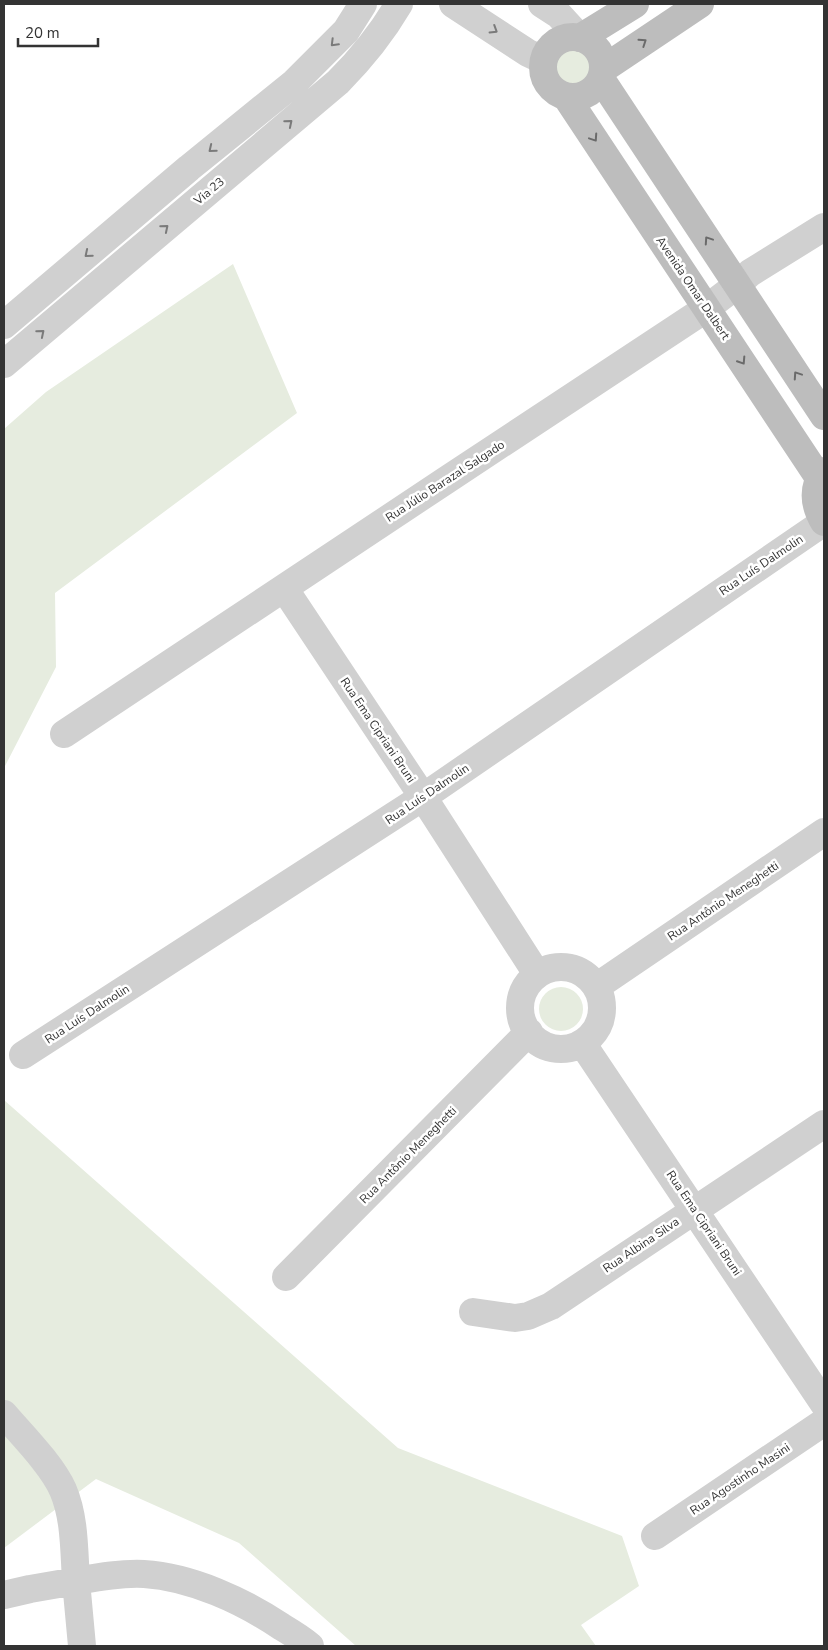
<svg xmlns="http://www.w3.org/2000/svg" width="828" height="1650" viewBox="0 0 828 1650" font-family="'Nunito Sans',sans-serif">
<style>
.green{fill:#e6ecdf}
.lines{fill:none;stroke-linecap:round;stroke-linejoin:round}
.street{stroke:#d0d0d0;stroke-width:28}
.secondary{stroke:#bdbdbd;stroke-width:28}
.oneway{stroke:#7a7a7a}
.oneway2{stroke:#6a6a6a}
.labels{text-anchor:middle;stroke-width:5;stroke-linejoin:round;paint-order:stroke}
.street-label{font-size:12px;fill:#333;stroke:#fff}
</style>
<rect width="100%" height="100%" fill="#fff"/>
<path class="green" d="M551 68a22 22 0 1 1 44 0a22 22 0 1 1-44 0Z
M233 264 297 413 55 593 56 667 4 768V429L46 392Z
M539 1009a22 22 0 1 1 44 0a22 22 0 1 1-44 0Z
M4 1100 398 1448 622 1536 639 1586 581 1625 596 1646H356L239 1543 96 1479 4 1548Z"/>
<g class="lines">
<path class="street" d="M453 4 528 53 543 60
M542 4 559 15 580 38
M4 325 189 168 295 82 346 31 363 4
M4 364 338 82C362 58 382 33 399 4
M284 588 423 797 537 974
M64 734 448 479 707 308 737 285 750 273 824 227
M520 1008a41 41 0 1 1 82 0a41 41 0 1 1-82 0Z
M596 987 824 832
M582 1043 824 1404
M23 1055 423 797 824 522
M286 1277 529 1032
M473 1312 515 1318 528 1316 551 1306 824 1124
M4 1414C22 1435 52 1465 63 1490 75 1518 74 1551 76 1581L30 1589 4 1595
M655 1536 824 1422
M82 1646 76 1581C99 1577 121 1573 144 1574 192 1577 243 1601 282 1627 292 1633 302 1639 310 1646"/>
<path class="secondary" d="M543 67a30 30 0 1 1 60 0a30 30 0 1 1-60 0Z
M580 38 635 4
M603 69 700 4
M601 79 824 416
M567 98 819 478
M824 471C812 488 814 505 824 522"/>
</g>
<defs><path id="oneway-chevron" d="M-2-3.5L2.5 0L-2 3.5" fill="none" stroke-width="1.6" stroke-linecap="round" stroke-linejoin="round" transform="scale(1.25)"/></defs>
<g class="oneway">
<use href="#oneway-chevron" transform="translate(494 30) rotate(32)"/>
<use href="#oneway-chevron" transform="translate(334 43) rotate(135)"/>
<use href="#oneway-chevron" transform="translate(289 123) rotate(-40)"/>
<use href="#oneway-chevron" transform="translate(212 149) rotate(141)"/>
<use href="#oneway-chevron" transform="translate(165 228) rotate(-40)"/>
<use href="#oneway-chevron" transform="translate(88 254) rotate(140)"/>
<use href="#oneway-chevron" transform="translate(41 333) rotate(-40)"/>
</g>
<g class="oneway2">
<use href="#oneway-chevron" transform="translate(643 42) rotate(-34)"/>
<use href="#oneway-chevron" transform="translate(594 138) rotate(56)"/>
<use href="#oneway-chevron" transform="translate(708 240) rotate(-124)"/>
<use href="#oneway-chevron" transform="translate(742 361) rotate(57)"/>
<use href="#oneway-chevron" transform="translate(797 375) rotate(-124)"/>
</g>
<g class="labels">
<g class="street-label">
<text transform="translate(209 191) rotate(-40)" y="4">Via 23</text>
<text transform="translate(693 288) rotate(56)" y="4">Avenida Omar Dalbert</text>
<text transform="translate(445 481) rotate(-33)" y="4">Rua Júlio Barazal Salgado</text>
<text transform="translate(761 565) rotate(-34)" y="4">Rua Luís Dalmolin</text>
<text transform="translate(378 730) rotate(56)" y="4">Rua Ema Cipriani Bruni</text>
<text transform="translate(427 794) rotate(-34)" y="4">Rua Luís Dalmolin</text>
<text transform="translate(723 901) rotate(-34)" y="4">Rua Antônio Meneghetti</text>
<text transform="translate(87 1014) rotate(-33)" y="4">Rua Luís Dalmolin</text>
<text transform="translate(408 1155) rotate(-45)" y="4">Rua Antônio Meneghetti</text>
<text transform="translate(704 1223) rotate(56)" y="4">Rua Ema Cipriani Bruni</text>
<text transform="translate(641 1245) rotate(-34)" y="4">Rua Albina Silva</text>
<text transform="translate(740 1479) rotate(-34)" y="4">Rua Agostinho Masini</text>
</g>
</g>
<rect width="828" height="1650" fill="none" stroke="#333333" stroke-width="10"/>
<path d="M18 38v8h80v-8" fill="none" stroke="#333333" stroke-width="2.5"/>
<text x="25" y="38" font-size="15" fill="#333333" stroke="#ffffff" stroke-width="4" paint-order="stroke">20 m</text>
</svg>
